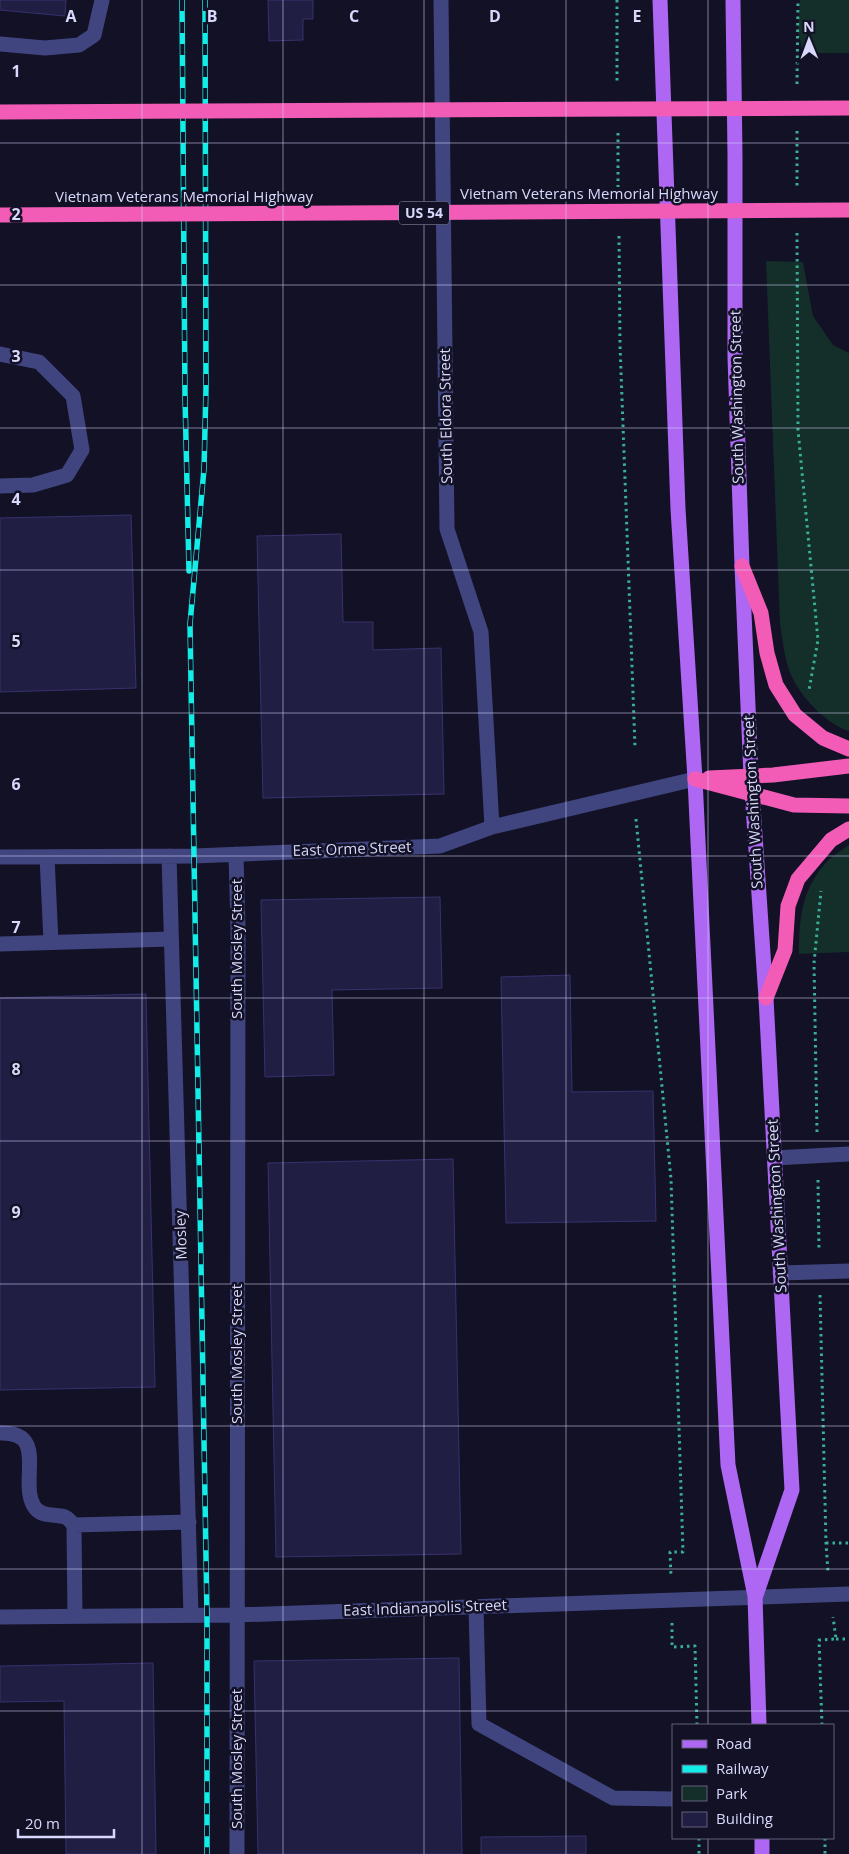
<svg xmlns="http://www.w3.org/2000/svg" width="849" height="1854" viewBox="0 0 849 1854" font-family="'Open Sans',sans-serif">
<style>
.green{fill:#142e2a}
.building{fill:#211e44;stroke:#36326e}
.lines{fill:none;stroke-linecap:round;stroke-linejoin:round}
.path{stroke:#39af98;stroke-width:3;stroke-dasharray:2.5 4;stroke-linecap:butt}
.minor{stroke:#404580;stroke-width:15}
.major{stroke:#ad67f3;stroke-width:15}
.highway{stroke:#f25cb7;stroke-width:15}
.rail-casing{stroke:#13ede7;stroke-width:5.5}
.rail{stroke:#121125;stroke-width:4;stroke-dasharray:11;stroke-linecap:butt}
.highway-bridge{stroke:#f25cb7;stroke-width:15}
.grid{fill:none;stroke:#d8d8fc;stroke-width:1;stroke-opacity:0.55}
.labels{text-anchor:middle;stroke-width:5;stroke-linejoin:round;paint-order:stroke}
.shield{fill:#121125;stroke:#9d9cbc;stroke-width:1}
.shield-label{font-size:14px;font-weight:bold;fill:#d8d8fc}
.street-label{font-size:15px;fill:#d8d8fc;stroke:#121125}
.grid-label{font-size:16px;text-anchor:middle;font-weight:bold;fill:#d8d8fc;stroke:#121125;stroke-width:5;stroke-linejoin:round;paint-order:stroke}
</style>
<rect width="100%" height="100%" fill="#121125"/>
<path class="green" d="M800 0H849V53H803L798 31Z
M766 261 803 262 813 316 833 345 849 353V731C828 725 804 700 794 681 785 665 783 643 780 624Z
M849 845V952L799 954C799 920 801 892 824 865 830 857 841 851 849 845Z"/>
<path class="building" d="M0 0H66L65 16 0 10Z
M268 0H313V19H303V40L269 41Z
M131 515 136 688 0 692V518Z
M341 534 343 622H373V650L441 648 444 794 263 798 257 536Z
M440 897 442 988 332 990 334 1075 265 1077 261 900Z
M570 975 572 1092 653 1091 656 1221 506 1223 501 977Z
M146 994 155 1387 0 1390V998Z
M453 1159 461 1554 276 1557 268 1163Z
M459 1658 462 1854H258L254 1661Z
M153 1663 156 1854H66L64 1701 0 1702V1666Z
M586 1836V1854H481V1837Z"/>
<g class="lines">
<path class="path" d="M617 0V84
M797 84 798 0
M797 131V187
M618 133V187
M797 233 798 430 818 640 809 690
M619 236 620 345 635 747
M636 819 671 1179 683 1552H670L671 1577
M817 1132 814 963 821 891
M818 1180 819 1249
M820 1295 826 1543 828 1572
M826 1543H849
M672 1623V1647L695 1646 697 1725
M836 1639H849
M822 1725 819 1640 836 1639 833 1617
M699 1838V1854
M825 1838V1854"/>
<path class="minor" d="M441 0 447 529 481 632 492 827
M0 44 45 48 79 45 94 35 102 0
M0 354 39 362 73 396 82 450 67 475 33 485 0 486
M236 854 238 929 237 1854
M169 856 191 1615
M0 857 194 856 440 846 492 827 695 779
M47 857 51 942
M0 944 171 939
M774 1158 849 1154
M780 1273 849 1271
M0 1433C51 1431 16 1485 36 1509 43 1517 55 1514 65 1517 68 1518 71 1522 74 1525L75 1616
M74 1525 189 1522
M476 1607 479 1724 613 1798 673 1799
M0 1617 236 1615 849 1594"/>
<path class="major" d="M660 0 678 509 695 779 728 1465 755 1596 759 1725
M733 0 735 156V357L742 566 751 776 766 998 792 1490 756 1595
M762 1838V1854"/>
<path class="highway" d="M742 566 761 613 767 653 776 685 795 715 823 738 849 749
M709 778 773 775 849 766
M695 779 794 805 849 806
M766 998 785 950 788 906 798 879 831 840 849 829"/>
<g class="rail-casing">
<path id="rail" d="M182 0 185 397 189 571
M205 0 206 388 204 469 190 624 207 1615V1854"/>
</g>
<use href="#rail" class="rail"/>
<path class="highway-bridge" d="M0 112 849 108
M0 215 849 210"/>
</g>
<path class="grid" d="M142 0V1854M283 0V1854M424 0V1854M566 0V1854M708 0V1725M0 143H849M0 285H849M0 428H849M0 570H849M0 713H849M0 856H849M0 998H849M0 1141H849M0 1284H849M0 1426H849M0 1569H849M0 1711H849M708 1838V1854"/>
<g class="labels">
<rect class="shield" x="399" y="201.5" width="50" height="23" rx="4"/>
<g class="shield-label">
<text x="424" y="218">US 54</text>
</g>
<g class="street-label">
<text x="589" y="199">Vietnam Veterans Memorial Highway</text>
<text x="184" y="202">Vietnam Veterans Memorial Highway</text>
<text transform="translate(737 397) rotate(-91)" y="5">South Washington Street</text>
<text transform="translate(446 416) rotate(-91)" y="5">South Eldora Street</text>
<text transform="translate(753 802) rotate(-93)" y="5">South Washington Street</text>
<text transform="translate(352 849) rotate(-2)" y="5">East Orme Street</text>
<text transform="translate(237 949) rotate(-90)" y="5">South Mosley Street</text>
<text transform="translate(777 1206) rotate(-93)" y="5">South Washington Street</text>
<text transform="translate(181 1235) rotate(-92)" y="5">Mosley</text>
<text transform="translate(237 1354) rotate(-90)" y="5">South Mosley Street</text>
<text transform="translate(425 1608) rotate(-2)" y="5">East Indianapolis Street</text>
<text transform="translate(237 1759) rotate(-90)" y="5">South Mosley Street</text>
</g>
</g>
<g class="grid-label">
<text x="71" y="22">A</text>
<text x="212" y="22">B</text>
<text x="354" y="22">C</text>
<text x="495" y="22">D</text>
<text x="637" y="22">E</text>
<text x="16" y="77">1</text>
<text x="16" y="220">2</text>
<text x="16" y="362">3</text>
<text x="16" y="505">4</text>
<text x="16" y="647">5</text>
<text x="16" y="790">6</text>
<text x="16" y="933">7</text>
<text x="16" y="1075">8</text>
<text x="16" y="1218">9</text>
</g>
<rect x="672" y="1724" width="162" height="115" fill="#121125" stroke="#61617b"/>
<rect x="682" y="1740" width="25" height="8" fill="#ad67f3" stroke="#61617b"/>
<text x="716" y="1749" font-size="15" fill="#d8d8fc">Road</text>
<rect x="682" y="1765" width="25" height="8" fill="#13ede7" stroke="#61617b"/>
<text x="716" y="1774" font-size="15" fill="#d8d8fc">Railway</text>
<rect x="682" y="1786" width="25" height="15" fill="#142e2a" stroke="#61617b"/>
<text x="716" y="1799" font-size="15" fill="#d8d8fc">Park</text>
<rect x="682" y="1812" width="25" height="15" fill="#211e44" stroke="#61617b"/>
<text x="716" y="1824" font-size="15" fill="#d8d8fc">Building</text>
<g transform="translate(809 40) rotate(359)" stroke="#121125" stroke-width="4" paint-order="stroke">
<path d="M0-4L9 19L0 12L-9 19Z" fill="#d8d8fc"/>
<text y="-8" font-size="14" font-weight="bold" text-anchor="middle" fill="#d8d8fc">N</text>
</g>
<path d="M18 1829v8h96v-8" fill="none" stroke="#d8d8fc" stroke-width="2.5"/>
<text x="25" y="1829" font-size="15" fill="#d8d8fc" stroke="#121125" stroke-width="4" paint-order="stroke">20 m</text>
</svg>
